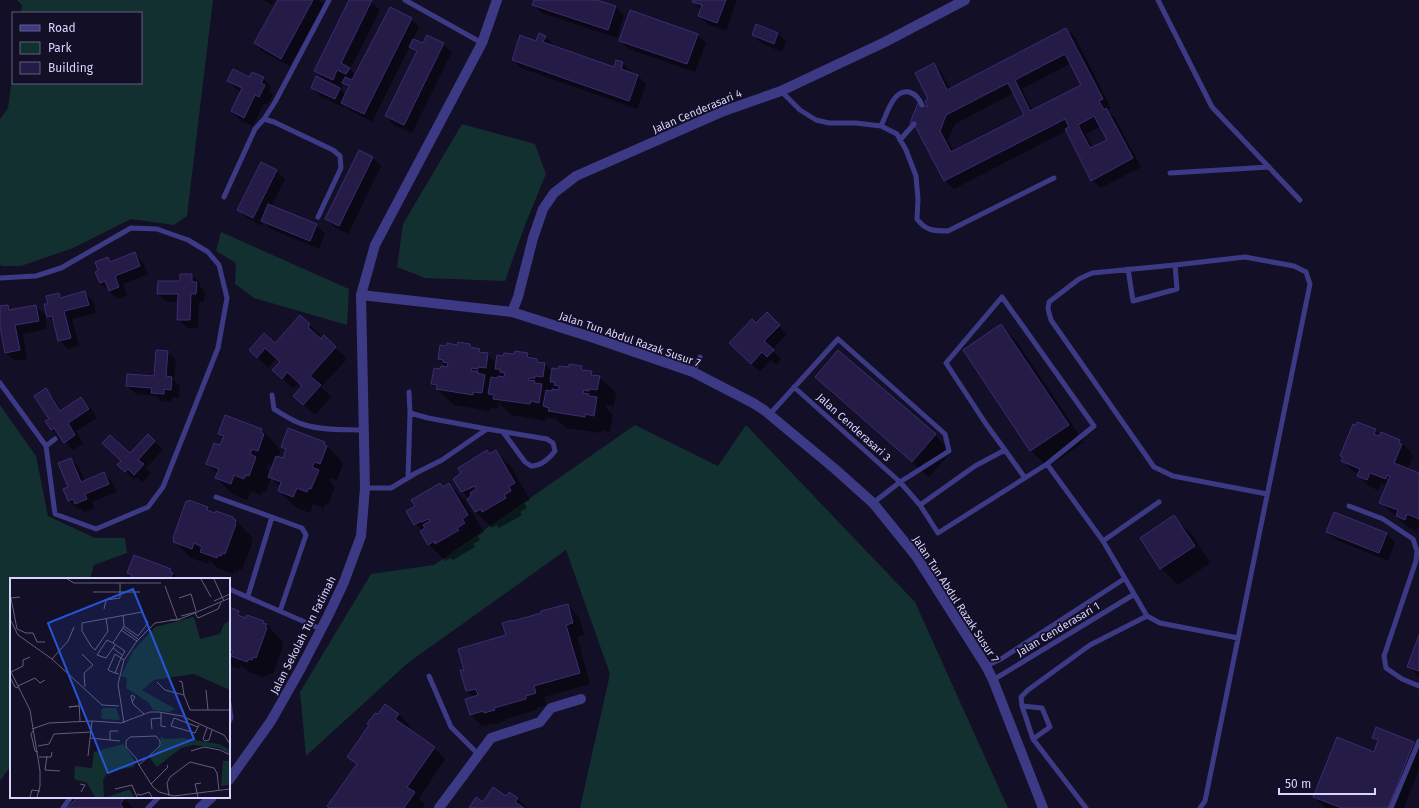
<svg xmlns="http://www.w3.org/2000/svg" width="1419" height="808" viewBox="0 0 1419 808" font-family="'Fira Sans',sans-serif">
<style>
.green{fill:#12302f}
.shadow{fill:#0007;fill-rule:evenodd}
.building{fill:#241b47;stroke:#3b2d73;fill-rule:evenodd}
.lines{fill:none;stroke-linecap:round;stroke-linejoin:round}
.service{stroke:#3d3a85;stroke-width:5}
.minor{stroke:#3d3a85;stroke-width:10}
.tertiary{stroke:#3d3a85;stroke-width:10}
.labels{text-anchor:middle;stroke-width:3.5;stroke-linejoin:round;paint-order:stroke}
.street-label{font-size:11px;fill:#d9d4ff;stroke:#130f26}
.inset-road{fill:none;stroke:#625e7d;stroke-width:1}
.view{fill:#2655da;fill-opacity:0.15;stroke:#2655da;stroke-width:2}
.inset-edge{fill:none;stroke:#d9d4ff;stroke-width:2}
</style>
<rect width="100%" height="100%" fill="#130f26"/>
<path class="green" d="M17 0H213L187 216 174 225 131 219 73 248 21 266H1L0 264V119L8 108 13 70V83H141V13H21L22 5Z
M462 124 535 144 546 174 525 225 505 281 425 278 397 267 403 224Z
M221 232 349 289 347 325 254 298 235 284 236 263 216 251Z
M0 405 36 456 48 516 95 538H125L127 553 94 565 90 579H11V766L0 781Z
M635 425 718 466 746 425 915 602 1008 808H580L610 674 566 550 409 662 306 756 300 692 371 574 434 565Z"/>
<path class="shadow" d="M264 0H274L272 5Z
M279 0H319L324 4 290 66 263 52 255 43Z
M350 0H369L380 10 350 69 356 76 411 19 419 27 413 40 423 45 443 44 452 52 412 133 394 125 386 116 417 53 410 46 372 122 351 111 344 105 343 107 320 96 312 88 317 78 340 89 346 95 349 89 343 83 341 88 324 79 315 71Z
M535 0H594L616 7 624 16 617 38 542 13 533 5Z
M694 0H737L726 31 707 24 699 16 701 10 693 2Z
M756 25 778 33 786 42 782 52 761 43 753 35Z
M1066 29 1075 37 1111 108 1107 110 1115 118 1141 167 1101 188 1092 180 1066 131 954 189 945 181 918 130 911 123 930 109 929 100 933 64 942 73 950 89ZM1071 63 1082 86 1033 111 1022 89ZM1014 93 1025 115 954 152 948 140 955 124ZM1101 126 1108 140 1093 148 1086 134Z
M697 35 706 43 695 72 629 49 620 41Z
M545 36 554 45 553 47 614 68 617 61 623 63 631 72V73L637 75 646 84 637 109 521 68 513 60Z
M263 78 271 87 269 91 273 95 267 105 264 103 253 126 240 120 232 111 242 92 237 90 229 81Z
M360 152 373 158 381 166 348 234 335 227 326 219Z
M276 171 285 179 271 207 316 225 325 234 319 249 271 229 264 222 262 226 247 218 238 210Z
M135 254 143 262 148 274 123 284 127 295 118 299 100 283 108 258 112 262Z
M191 275 200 283V286L205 292 204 302H199L198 328H187L178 319 179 302H167L158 294 181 282Z
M85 293 93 301 96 313 72 319 79 346 68 349 59 340 55 324 48 316 49 304 59 294 63 298Z
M8 306 12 311 36 306 45 315 47 329 23 334 27 359 15 361 6 353 2 332 0 330V307Z
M767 314 787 334 772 350 781 359 776 365 771 360 760 372 730 343 756 325Z
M300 316 321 336 319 338 335 347 347 359 321 387 331 397 315 415 294 396 303 386 299 383 293 389 274 370 281 363 276 359 268 368 250 350 275 344Z
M1001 326 1017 342 1084 442 1048 467 1031 451 964 351Z
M458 343 470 344 474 349 480 350 484 354H487L497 364 504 357 527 354 532 359 537 360 540 363 545 364 552 372 582 367 586 372H591L595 376 599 377 616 393 614 406 606 405V408L613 415 610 432 602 430 601 433 566 428 555 418V419L547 417 546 421 511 415 499 403 498 409 490 408 489 411 454 405 432 384 441 370 449 369 439 359 458 346Z
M168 352 176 360 174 381 180 386 179 398 172 397V402L161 401 156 396 136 394 127 386 155 377Z
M816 377 935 435 951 452 929 477 833 394Z
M46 390 54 398 62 411 81 398 90 407 97 418 76 431 83 444 73 450 61 437 60 438 52 429Z
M226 417 262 430 278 447V448L280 451 278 458 283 460 286 451 282 447 324 443 341 460 340 461 343 464 337 480 331 478 330 482 335 487 328 505 325 503 324 508 313 504 310 513 295 507 279 491 280 487 271 478 266 492 263 491 261 495 251 491 247 500 233 494 216 478 218 474 207 464 221 447 224 438 219 434ZM268 465 273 466 271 473 267 469Z
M1375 430 1380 436 1400 441 1411 452 1410 454 1413 456 1407 470 1419 474V525L1416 531 1408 527 1380 502 1387 486 1381 483 1378 490 1370 487 1359 476V474L1354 472 1343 461 1344 458 1341 456Z
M148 436 163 450 146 468 151 473 143 483 137 477 134 480 119 465Z
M487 452 490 455 496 452 512 468 530 500 524 503 527 508 520 512 522 515 499 528 497 525 492 528 476 512 469 499 462 491Z
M71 459 79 467 85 482 104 474 112 482 117 492 92 502 95 508 84 512 80 508 78 509 69 500Z
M440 484 443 487 449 484 465 501 484 532 478 536 480 540 473 544 475 547 453 560 450 558 445 561 429 544 422 531 415 524 416 506Z
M208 508 214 514 233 518 252 537 251 540 253 541 242 570 239 569 237 572 234 571 233 574 218 568 210 560 208 564 191 558 175 542Z
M1335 514 1387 534 1395 542 1388 561 1336 540 1327 532Z
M1174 517 1191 533 1210 563 1178 585 1161 568Z
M170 570 179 579H132V578L128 573Z
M568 605 579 617 584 634 577 637 590 684 544 697 547 705 536 708 537 710 505 719V721L496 724 494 723 482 726 471 715 473 697 467 691 462 671 465 670 507 636 513 622Z
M229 609 238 612 245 618 246 619 247 616 264 622 283 642 282 644 283 646 273 674 270 673 268 676 265 675 264 678 249 672 241 665 239 669 229 665Z
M1419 638V677L1408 666Z
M399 714 410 726 407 729 434 748 445 759 419 798 425 804 423 808H330L357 765 348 757 370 726Z
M1377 729 1414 743 1419 748V769L1404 808H1325L1314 796 1374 753 1378 743 1374 738Z
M80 797H123L133 808H69Z
M140 797H149L144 801Z
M506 798H517L527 808H470L483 803Z"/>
<path class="building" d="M278 0H313L281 59 254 43Z
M349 0H372L341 63 350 68 346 74 337 70 333 80 314 71Z
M534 0H597L616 6 608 30 532 5Z
M693 0H726L717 23 698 16 702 5 692 2Z
M390 7 412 18 364 114 341 103 349 86 342 83 345 77 352 80Z
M630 10 698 34 687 64 619 41Z
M756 24 778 33 774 44 752 35Z
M1066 28 1103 99 1099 101 1104 110 1106 108 1133 158 1091 181 1065 129 1069 127 1065 119 944 181 914 124 910 123 918 103 928 107 925 101 928 99 915 73 934 63 947 90ZM1065 54 1081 85 1030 111 1015 80ZM1008 83 1024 115 951 152 940 131 946 115ZM1094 116 1107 140 1090 148 1078 125Z
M539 33 546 36 543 42 614 67 616 60 623 62 621 69 638 75 629 101 512 60 520 35 536 41Z
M427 35 444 43 404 125 385 116 417 51 409 47 413 39 423 43Z
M233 69 249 77 252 72 264 77 261 83 265 85 259 97 255 95 244 118 231 111 242 88 227 81Z
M316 76 340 88 335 99 311 88Z
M359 150 373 157 339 226 325 219Z
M261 162 277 170 253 218 237 210Z
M268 204 317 224 310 241 261 221Z
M135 252 140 266 115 276 119 287 109 291 105 281 100 283 95 272 98 270 95 262 108 257 110 262Z
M180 274H192V282H197L196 294H191L190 320H177L178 294H157L158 281H180Z
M85 291 89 305 64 311 71 338 58 341 52 316 47 317 44 304H48L46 296 59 293 60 298Z
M8 305 9 310 36 305 39 321 15 325 20 350 5 353 0 326V306Z
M767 312 780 325 764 341 774 350 767 357 762 352 751 364 729 343 752 319 756 323Z
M300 315 310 324 308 327 321 339 324 335 336 347 310 376 321 385 303 405 293 396 302 386 287 372 282 379 272 370 280 362 265 348 257 358 249 350 264 333 275 343Z
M1001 324 1069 425 1030 451 963 350Z
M458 342 470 344V347L480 349 479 352 488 353 486 368 478 367V369L472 368 471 371H478L477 373 485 375 482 393 473 392V395L436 389 437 385 431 384 434 368 440 369 441 366 447 367 448 363 443 362V360L438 359 440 345 446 346 447 343 457 345Z
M156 350 168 351 166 376 172 377 171 390 164 389V394L151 393 152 388 126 386 127 374 154 376Z
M838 350 936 434 912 462 815 377Z
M515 351 528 353 527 357 537 359V362L545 363 543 377 535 376V378H529L528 380 535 381 534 383 542 384 539 403 531 401 530 404 493 399 494 395 488 394 491 377 497 378 498 376 504 377 505 373 500 372V369H495L497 355 503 356 504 353 514 354Z
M569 364 582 366V370L592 371 591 375 600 376 597 390 590 389 589 391 584 390 583 393 589 394V396L597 397 594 416 585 414V417L548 411 549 408 543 406 546 390 552 391V389L559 390V386L554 385 555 382H550L552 368 558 369 559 366 569 367Z
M46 388 60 411 81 397 89 409 68 423 75 435 64 443 54 428 51 430 45 421 49 419 34 396Z
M225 415 262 429 261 432 264 434 258 451 252 449 250 454 256 457 249 476 246 475 244 479 234 475 231 484 215 478 219 469 206 464 214 443 220 445 224 436 218 434Z
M1357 422 1376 429 1374 434 1379 436 1381 432 1400 440 1399 443 1402 444 1394 463 1419 473V519L1407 514 1405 520 1396 516 1398 510 1379 503 1390 476 1387 475 1386 479 1370 473 1367 480 1357 476 1360 469 1341 461 1343 457 1340 456 1353 424 1356 425Z
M288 428 325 442 324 445 327 446 320 464 315 462 312 467 319 470 311 489 309 488 307 492 297 488 293 497 278 491 281 482 268 477 276 456 283 458 286 449 281 447Z
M148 434 155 441 138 460 144 464 134 475 128 469 125 472 117 465 121 461 102 443 110 435 130 453Z
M487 450 489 454 496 450 515 483 509 486 511 491 504 495 506 498 482 512 481 509 475 512 467 499 471 496 470 493 476 489 475 486 461 492 453 479 461 473 458 468Z
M71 458 81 482 104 472 109 484 85 494 87 499 75 504 73 499 68 501 63 489 68 487 58 463Z
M440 483 443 487 449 483 468 515 462 519 465 523 457 528 459 530 435 544 434 541 428 545 420 531 425 528 423 525 430 521 428 519 422 522 421 521 414 525 406 511 415 506 411 500Z
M189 500 208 507 207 510 215 513 216 511 233 517V519L236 520 235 523 236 524 225 554 222 553 221 556 218 555 217 558 200 552 202 547 194 543 192 549 173 542 174 539 173 538 186 501 188 502Z
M1334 512 1387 533 1379 553 1326 532Z
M1174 515 1195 546 1160 569 1140 538Z
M134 555 171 569 170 572 173 573 170 579H131L132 575 127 573Z
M568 604 573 623 566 625 580 673 534 686 536 693 526 696V699L494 708 495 710 484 713 483 711 470 715 465 699 478 695 476 689 466 691 460 670H464L458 649 506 635 502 623 512 620 513 621 541 613V611Z
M229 607 239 611 238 615 246 618 247 615 264 621 263 623 267 624 265 627 267 628 256 658 253 657 252 660 249 659 247 662 231 656 233 651 229 649Z
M1419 635V671L1407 667Z
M385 704 399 714 395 719 435 747 407 787 415 792 404 808H329L327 806 357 764 347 757 369 725 367 724 375 713 378 714Z
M1376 727 1414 742 1388 808H1342L1313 797 1337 737 1374 752 1378 740 1372 738Z
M493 787 506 796 509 792 518 798 515 802 524 808H469L476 797 483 802Z
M78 797H124L125 798 120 804 123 807 121 808H67Z"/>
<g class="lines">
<path class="service" d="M405 0 482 43
M1158 0 1212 107 1300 200
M781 91 800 110 816 120 829 123H856L881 126 897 134 906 150 916 176 918 199 917 219C926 231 934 231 948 231L1054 178
M264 119 275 102 329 0
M881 126C887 114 893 89 909 92 916 94 919 99 922 105
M900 140 914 124
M1170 173 1269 167
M224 197 255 129 264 119 274 122 333 150 340 156 341 168 318 217
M1128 269 1133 301 1177 289 1175 265
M0 278 36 276 61 268 131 228 157 229 188 240 208 252 219 265 227 298 218 348 163 487 148 507 96 529 55 514 46 446 0 383
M693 372 700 357
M409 392 410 413 428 418 487 429
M272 395 274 409C284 415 294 422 305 425 324 431 345 429 364 430
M770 414 838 339 945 434 949 451 900 482 794 387
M46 446 55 439
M1005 450 986 424 946 363 1002 297 1094 426 1047 464
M408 478 410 413
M365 488H391L416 473 442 460 487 429 547 439 553 443 555 451C550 458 541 466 531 466L525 462 503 432
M216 497 302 528 306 535 280 611
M873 503 900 482 920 505 938 533 1047 464 1103 541 1147 616 1160 623 1238 638
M920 505 975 466 1005 450 1025 478
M1349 506 1383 519 1413 539 1417 551 1416 561 1384 656 1386 668 1402 679 1419 686
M1103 541 1159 502
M229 589 321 629
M248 596 272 517
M986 666 1001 659 1124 579
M429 676 451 727 479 755
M993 680 1133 595
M229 703 231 718 229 722
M1022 706 1042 708 1050 727 1033 739
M63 808 71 797
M148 808 159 797
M1086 808 1033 739 1022 706 1021 697 1028 690 1090 645 1147 616
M1200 808 1205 801 1310 284 1306 272 1294 266 1245 257 1175 265 1092 273 1079 279 1049 302 1048 309 1051 320 1154 467 1173 476 1267 494
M1391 808 1419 741"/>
<path class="minor" d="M512 312 518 297 533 238 543 209 554 193 576 176 724 111 781 91 885 42 965 0
M229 780 271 721 301 668 328 616 344 582 361 536 365 488 361 295
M200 808 212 797
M439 808 491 738 540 722 551 708 581 699"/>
<path class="tertiary" d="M497 0 482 43 375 245 361 295 512 312 594 338 693 372 753 403 764 410 835 469 873 503 916 556 986 666 993 680 1043 808"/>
</g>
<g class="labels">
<g class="street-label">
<text transform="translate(697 111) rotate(-23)" y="4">Jalan Cenderasari 4</text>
<text transform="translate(630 339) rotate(19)" y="4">Jalan Tun Abdul Razak Susur 7</text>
<text transform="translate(854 427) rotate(42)" y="4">Jalan Cenderasari 3</text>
<text transform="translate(956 599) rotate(57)" y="4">Jalan Tun Abdul Razak Susur 7</text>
<text transform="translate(1058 629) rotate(-31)" y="4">Jalan Cenderasari 1</text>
<text transform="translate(303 635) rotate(-63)" y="4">Jalan Sekolah Tun Fatimah</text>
</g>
</g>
<g transform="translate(10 578)">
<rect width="220" height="220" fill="#130f26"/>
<path d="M184 39 190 61 210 56 214 46 218 44 220 39V112L184 96 144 102 132 112 165 131 159 134 143 132 139 125 116 110 117 100 111 98 123 73 145 49ZM93 130H106L110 142 92 141 91 133ZM151 158 154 161 173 160 209 166 220 172V177L210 170 183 167 171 170 147 189 140 180 151 168ZM113 166 126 184 123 189 98 193 93 202 94 219H85L77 205 64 201 65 188 82 190 84 174ZM213 183H220V207L211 208ZM120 212 124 219H97L118 212Z" fill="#12302f"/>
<path class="inset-road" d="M57 1 64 5H151M191 1 201 19M204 1 214 23M155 8 167 41M83 14H130M10 19 1 20 7 51 16 55H23L27 64H35M169 20 181 16 186 33M204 23 220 16M94 31 96 22 110 20V5M185 35 188 40 208 31 211 25M113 37 114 48 103 65 115 73 111 80 114 82M171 38 186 34M96 40 98 53 85 72 81 68 72 53V45L132 34 138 45 128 58 114 48M0 41 8 57 42 81 92 127 109 128M160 42H168L220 20M113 50 128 61M111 52 127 63M103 65 97 62 87 77 96 80 103 70M105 67 103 70 112 77M72 76 83 87 74 95 75 109M42 81 58 63 64 49M0 92 20 132 30 193V208L27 219M1 94 13 88V82L20 79M105 95 111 80 105 76 98 92 105 95 109 96M1 101 5 109 9 110M169 103 172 104 174 117M147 104 155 112 174 117 180 132H220M8 108 25 100 30 105 35 102M196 112 198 132M69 124 70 143M122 124 125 119 122 117 121 119 123 126 134 136M67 128 59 129 69 128M151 135V148L156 149M114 145 108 106 114 82 127 63 145 45 170 41M188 149 164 140 161 148 185 155 189 147M197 150 193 161 195 163 199 162 202 152M22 151 39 145 82 143 111 145 140 134H149L172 138 214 157 220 166M142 151 141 141 151 140M23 153 21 156 25 173 28 174M108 153H100V162L110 163M80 160 100 162M28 168 39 166 44 156 81 154M181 173 194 169 210 172 220 177M37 178 35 192 50 193M78 178 82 143M29 179H41L42 174M129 187 150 168V163L146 158 120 159 116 163V169L126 180 129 187 143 209 149 214 164 218 220 211M70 206 75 207 71 214M141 206 158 189 157 187M105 211 122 207 127 219M127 216 131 217 139 214 142 219M159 218 157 205 160 199 180 184 204 190 207 195 209 212M20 219 22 212 30 213M188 219 185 206 191 205"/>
<path class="view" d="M123 11 184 161 98 195 38 45Z"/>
<rect width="220" height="220" class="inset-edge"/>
</g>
<rect x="12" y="12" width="130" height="72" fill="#130f26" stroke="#625e7d"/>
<rect x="20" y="25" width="20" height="6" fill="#3d3a85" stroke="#625e7d"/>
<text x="48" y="32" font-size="12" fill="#d9d4ff">Road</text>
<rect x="20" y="42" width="20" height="12" fill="#12302f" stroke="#625e7d"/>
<text x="48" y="52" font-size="12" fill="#d9d4ff">Park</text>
<rect x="20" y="62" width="20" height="12" fill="#241b47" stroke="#625e7d"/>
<text x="48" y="72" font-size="12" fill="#d9d4ff">Building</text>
<path d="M1279 788v6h96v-6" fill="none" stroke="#d9d4ff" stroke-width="2"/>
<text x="1285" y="788" font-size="12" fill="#d9d4ff" stroke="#130f26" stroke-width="3" paint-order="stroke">50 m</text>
</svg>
